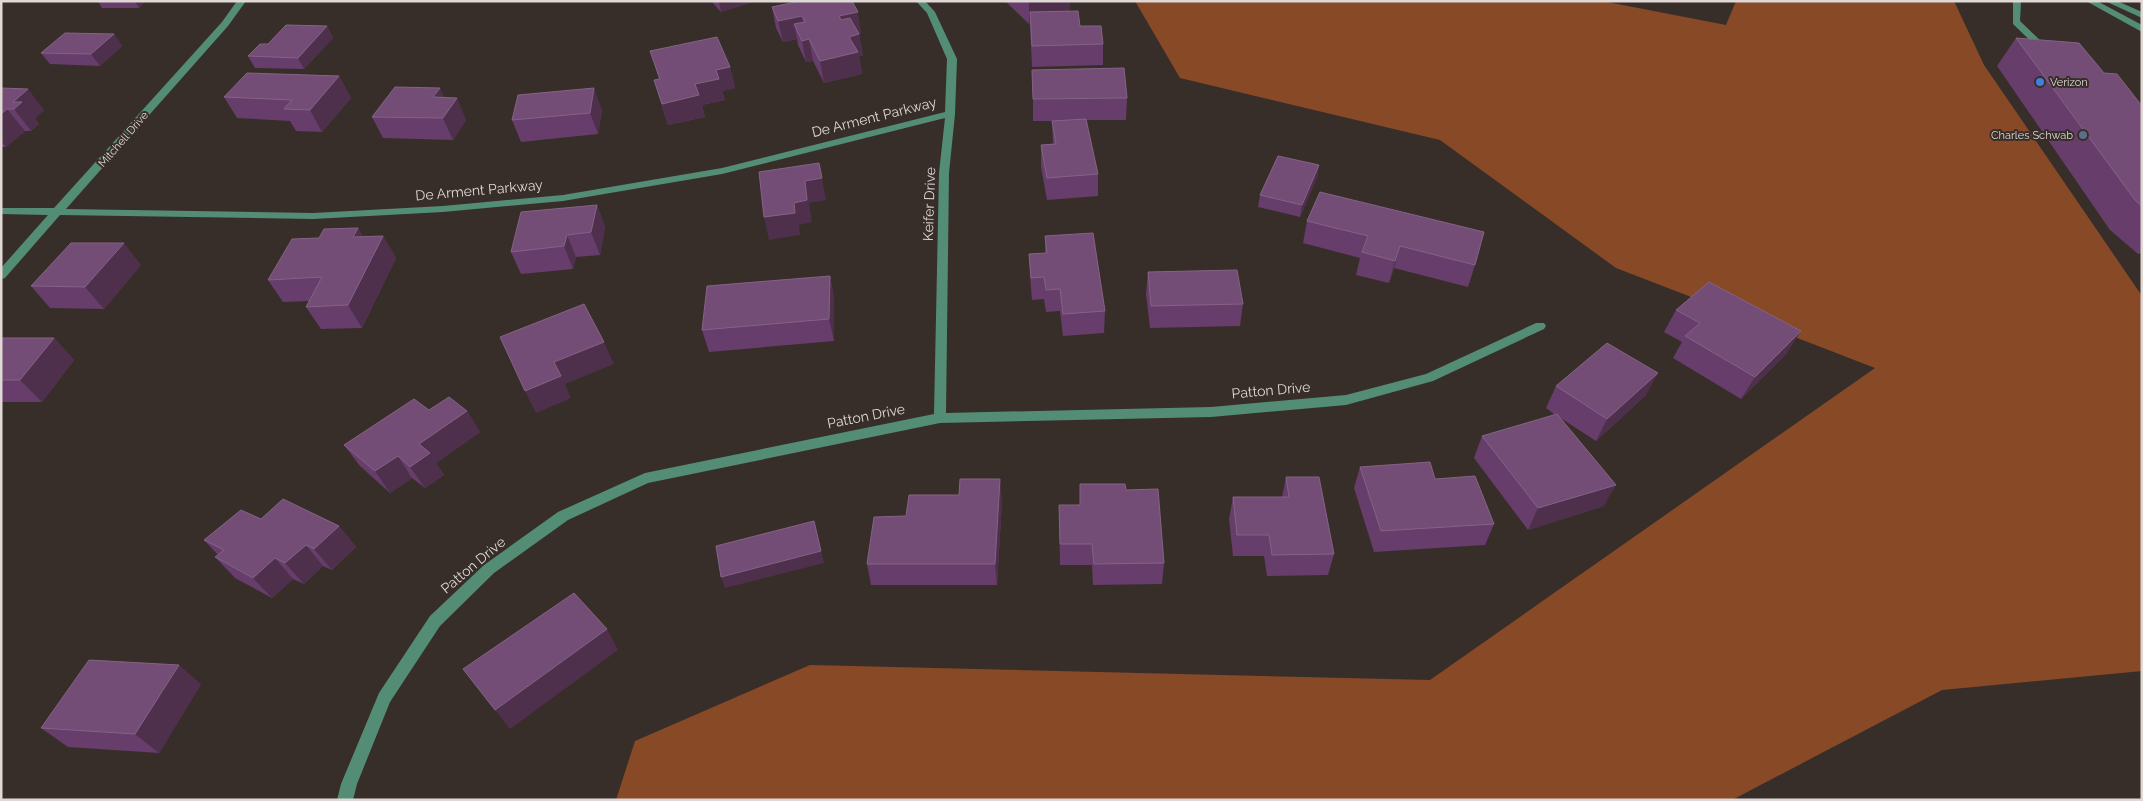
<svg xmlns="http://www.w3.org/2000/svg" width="2143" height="801" viewBox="0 0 2143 801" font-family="Raleway,sans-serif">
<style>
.forest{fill:#884927}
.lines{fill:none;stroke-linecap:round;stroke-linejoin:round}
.minor{fill:#548d75;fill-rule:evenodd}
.wall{fill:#663d6b}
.shaded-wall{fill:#4e304c}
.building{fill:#734d76;stroke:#846385}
.shop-dot{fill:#3f7fe0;stroke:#382e29;stroke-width:2}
.service-dot{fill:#5c6f8a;stroke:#382e29;stroke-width:2}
.labels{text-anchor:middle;stroke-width:4;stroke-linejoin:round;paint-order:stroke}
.far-poi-label{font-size:11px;fill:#dfd8d5;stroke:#382e29;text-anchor:start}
.far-street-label{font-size:11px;fill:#dfd8d5;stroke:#382e29}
.street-label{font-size:14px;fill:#dfd8d5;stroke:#382e29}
</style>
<rect width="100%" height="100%" fill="#382e29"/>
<path class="forest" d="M1135 1H1602L1726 25 1736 1H1954L1984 65 2142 296V671L1942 690 1732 800H616L635 741 810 665 1430 680 1875 368 1616 268 1440 140 1180 78Z"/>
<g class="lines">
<path class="minor" d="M237 1H246L228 26 66 209 313 213 443 206 563 195 722 168 945 112 947 59 927 13 916 1H925L935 12 957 59 955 114 949 173 946 413 1211 407 1346 395 1426 374 1536 323H1544L1546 326 1544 329 1433 381 1346 405 1211 417 940 423 648 483 568 520 494 573 440 626 390 702 357 784 353 800H337L341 784 379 693 430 616 484 565 558 512 645 473 934 414 939 173 945 118 722 174 563 201 443 212 313 219 60 215 5 278 1 279V268L48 215 1 214V208H54L222 22Z
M2013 1H2021L2020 21 2047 47V51H2041L2013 24Z
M2086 1H2097L2142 25V32Z
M2105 1H2117L2142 12V18Z"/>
</g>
<path class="wall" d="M98 1H145L139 8H102Z
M711 1H756L721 12Z
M1005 1H1070V11L1080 26 1103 44V65L1032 67 1030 23 1029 24Z
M772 7 861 33 859 34 863 56H859L862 74 824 83 813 61 806 62 798 45 797 39 783 42 776 28Z
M327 26 333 38 304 69 255 68 248 56 268 44Z
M114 34 122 46 100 66 50 64 41 53Z
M2016 38 2104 73 2142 106V253L2138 254 2110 230 1997 66Z
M650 51 730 67 735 88 722 91 725 100 702 105 705 117 668 125 654 80 659 79Z
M339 76 351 98 322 132 296 131 290 121 237 118 224 97Z
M1 88 44 110 35 118 39 124 31 131H25L6 147H1Z
M444 98 466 120 453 140 383 138 372 117Z
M1127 98 1126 120H1086L1098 174V196L1047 200 1041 167V145L1053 144 1052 121H1058H1033V99Z
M602 110 598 134 521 142 512 120Z
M1319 165 1317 177 1300 217 1258 207 1260 195Z
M1320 192 1475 265 1468 287 1394 268 1389 283 1356 275 1360 258 1303 243 1307 221Z
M597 205 605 227 600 255 576 257 573 269 521 274 511 252Z
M383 236 396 258 362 328 321 329 306 307 309 301 283 302 268 280 363 237Z
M1045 236 1105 311 1104 333 1063 336 1060 311 1046 312 1044 299 1032 300 1030 276 1029 254 1045 253Z
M141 265 104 309 50 308 31 286Z
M1148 272 1243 304 1240 326 1150 328 1146 294Z
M830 276 834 298V341L709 352 702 330Z
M1676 310 1787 353 1741 399 1673 358 1682 342 1664 332Z
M1 338H54L74 360 42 402H1Z
M1556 386 1646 395 1596 441 1559 417 1604 506 1528 530 1474 458 1482 436 1555 415 1546 408Z
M429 410 467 411 480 432 436 463 444 475 425 488 412 478 390 493 360 466 344 445Z
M1360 467 1435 479 1494 524 1485 545 1374 552 1354 488Z
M1286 477 1334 554 1328 575 1267 576 1264 556H1233L1229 519 1233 497H1282Z
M1080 484 1126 490 1164 563 1162 584 1093 585 1092 565H1060L1059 505H1080Z
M1002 501 997 585H871L867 564 906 516Z
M261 519 339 526 356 547 332 570 323 566 304 584 293 579 272 598 235 578 215 557 218 555 204 540Z
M201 684 159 753 68 747 41 728Z"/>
<path class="shaded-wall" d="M135 1H145L139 8Z
M719 1H756L721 12Z
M1033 1H1070V11L1029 24V2Z
M858 12 861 33 842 37 839 16Z
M802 16 806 37 794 24 797 39 783 42 778 21Z
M327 26 333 38 304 69 298 58Z
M114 34 122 46 100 66 91 54Z
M859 34 863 56H859L862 74 824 83 820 61 849 37Z
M809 39 813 61 806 62 802 41Z
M730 67 735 88 722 91 725 100 702 105 705 117 668 125 662 104 695 84 716 70Z
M339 76 351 98 322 132 310 110Z
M440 88 449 108 457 98 466 120 453 140 433 97Z
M594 88 602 110 598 134 590 113Z
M28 89 44 110 35 118 39 124 31 131 14 109 13 102Z
M7 109 25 131 6 147 1 141V114Z
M819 163 826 200 809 203 812 222 799 225 800 235 769 240 764 217 794 203 805 181Z
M1319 165 1317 177 1300 217 1302 205Z
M597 205 605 227 600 255 591 232Z
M358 228 371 250 353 237Z
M567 235 576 257 573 269 564 246Z
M383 236 396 258 362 328 348 305Z
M124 243 141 265 104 309 85 287Z
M1400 246 1394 268 1389 283 1395 261Z
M830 276 834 298V341L829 319Z
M1801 331 1787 353 1741 399 1755 377Z
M54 338 74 360 42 402 20 380Z
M604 342 614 364 565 384 571 398 536 413 525 391 554 362Z
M1658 373 1646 395 1596 441 1607 419Z
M467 411 480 432 436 463 444 475 425 488 410 467 419 444Z
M398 456 412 478 390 493 375 471Z
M1000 479 1002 501 997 585 995 564Z
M1616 485 1604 506 1528 530 1538 508Z
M814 521 824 563 725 588 721 577Z
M339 526 356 547 332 570 314 549Z
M306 545 323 566 304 584 285 563Z
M275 558 293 579 272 598 253 578Z
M607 629 618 650 510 729 495 710Z
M179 665 201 684 159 753 135 734Z"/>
<path class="building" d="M800 1H852L858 12 839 16 841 20 850 18 859 34 849 37 858 52 820 61 809 39 802 41 794 24 805 22 802 16 778 21 772 7Z
M1078 11 1080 26H1101L1103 44 1032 46 1030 12Z
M286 25 327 26 298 58 248 56 260 44H268Z
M65 33 114 34 91 54 41 53Z
M717 37 730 67 716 70 719 79 695 84 699 95 662 104 654 80 660 79 650 51Z
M2016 38 2079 43 2104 73 2117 74 2142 106V206L2135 200Z
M1124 68 1127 98 1033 99 1032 70Z
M247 73 339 76 310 110 284 109 292 100 224 97Z
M395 87 440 88 433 97 457 98 443 118 372 117Z
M1 88 28 89 13 102H22L14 109H7L1 114Z
M594 88 590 113 512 120 518 95Z
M1086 119 1098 174 1047 178 1041 145 1056 144 1052 121Z
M1278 156 1319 165 1302 205 1260 195Z
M819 163 822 178 805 181 807 200 794 203 795 213 764 217 759 172Z
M1320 192 1484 232 1475 265 1400 246 1395 261 1362 252 1368 236 1307 221Z
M597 205 591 232 567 235 564 246 511 252 521 212Z
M358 228 353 237 383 236 348 305 306 307 322 277 268 280 292 239 319 238 324 229Z
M1093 233 1105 311 1063 314 1060 289 1046 290 1044 277 1031 278 1029 254 1047 253 1045 236Z
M71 243H124L85 287 31 286Z
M1237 270 1243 304 1151 306 1148 272Z
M830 276 829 319 702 330 707 286Z
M1709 282 1801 331 1755 377 1685 336 1700 323 1676 310Z
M584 304 604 342 554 362 561 376 525 391 500 337Z
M1 338H54L20 380H1Z
M1607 343 1658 373 1607 419 1556 386Z
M449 397 467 411 419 444 430 453 410 467 398 456 375 471 344 445 414 399 429 410Z
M1557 414 1616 485 1538 508 1482 436Z
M1430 462 1435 479 1475 476 1494 524 1381 531 1360 467Z
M1286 477H1319L1334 554 1272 555 1269 535H1237L1233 497H1289Z
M960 479H1000L995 564H867L874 517 906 516 909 495H959Z
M1080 484H1125L1126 490 1158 489 1164 563 1094 564 1092 544H1060L1059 505H1080Z
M283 499 339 526 314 549 306 545 285 563 275 558 253 578 215 557 224 550 204 540 241 510 261 519Z
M814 521 821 551 721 577 716 546Z
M574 593 607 629 495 710 463 669Z
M89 660 179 665 135 734 41 728Z"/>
<circle class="shop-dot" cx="2040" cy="82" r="5"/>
<circle class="service-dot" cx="2083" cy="135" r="5"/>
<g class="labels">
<g class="far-poi-label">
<text x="2050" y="86">Verizon</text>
<text x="2073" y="139" text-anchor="end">Charles Schwab</text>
</g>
<g class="far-street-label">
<text transform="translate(123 139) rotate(-49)" y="4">Mitchell Drive</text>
</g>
<g class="street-label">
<text transform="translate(874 117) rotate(-14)" y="5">De Arment Parkway</text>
<text transform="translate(479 190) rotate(-5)" y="5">De Arment Parkway</text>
<text transform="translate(929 204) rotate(-88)" y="5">Keifer Drive</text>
<text transform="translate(1271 390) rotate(-5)" y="5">Patton Drive</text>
<text transform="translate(866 416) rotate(-11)" y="5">Patton Drive</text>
<text transform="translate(473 565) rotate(-40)" y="5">Patton Drive</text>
</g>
</g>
<rect width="2143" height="801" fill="none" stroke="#dfd8d5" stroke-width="5"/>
</svg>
